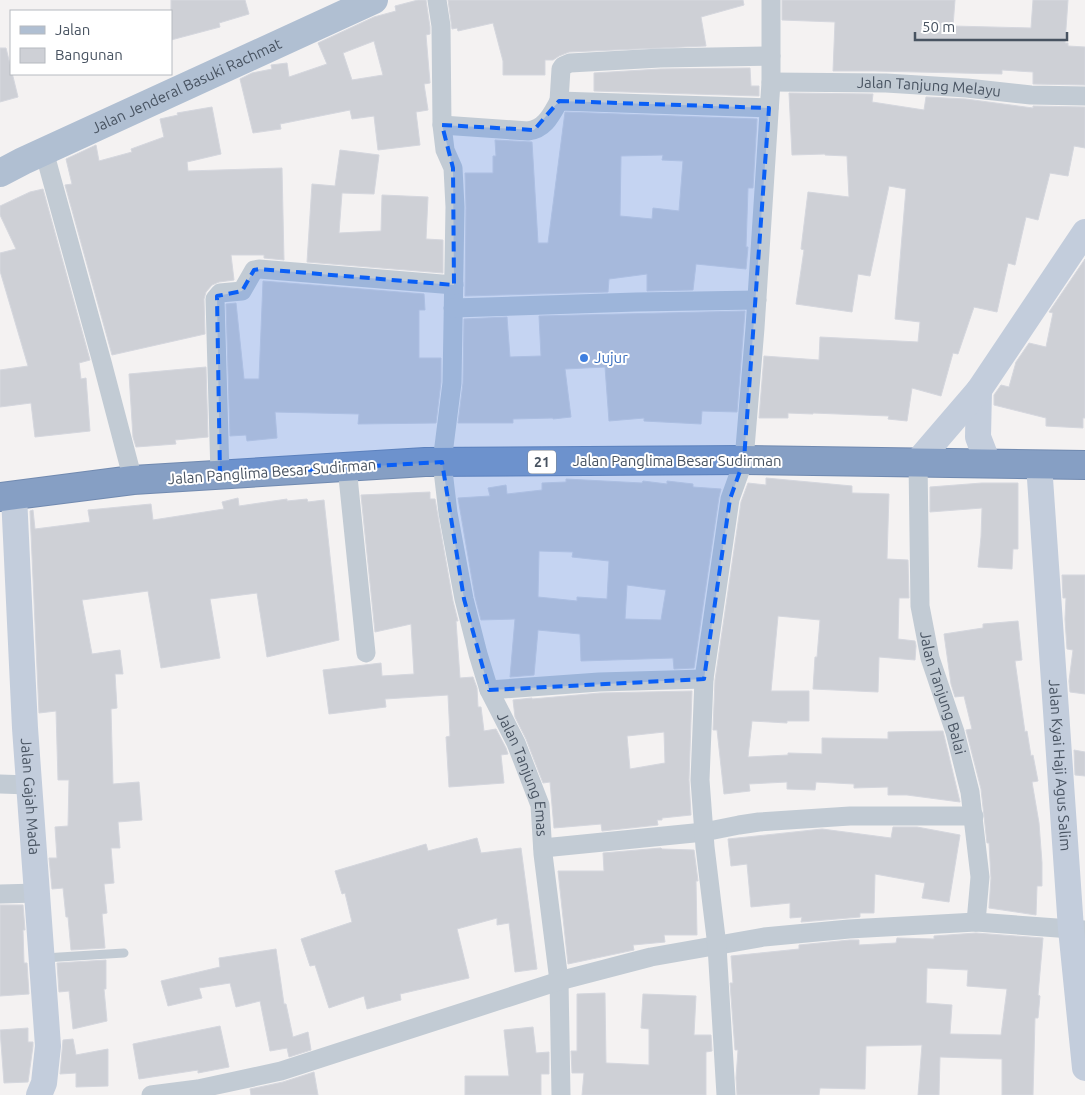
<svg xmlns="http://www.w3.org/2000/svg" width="1085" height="1095" viewBox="0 0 1085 1095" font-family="Ubuntu,sans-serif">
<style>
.building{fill:#ced0d6;stroke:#d5d7de;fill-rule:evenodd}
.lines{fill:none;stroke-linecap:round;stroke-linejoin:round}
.highway-casing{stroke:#718ab0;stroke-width:30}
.lane{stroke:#c2cbd4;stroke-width:9}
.street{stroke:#c2cbd4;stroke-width:19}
.secondary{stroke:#c3cddc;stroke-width:26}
.primary{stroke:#b0bfd2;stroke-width:28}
.highway{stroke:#869fc4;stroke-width:28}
.marked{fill:#0a5ff6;fill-opacity:0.2;stroke:#0a5ff6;stroke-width:4;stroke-dasharray:10 6;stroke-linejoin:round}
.shop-dot{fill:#3f7fe0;stroke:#fff;stroke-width:2}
.labels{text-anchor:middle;stroke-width:4;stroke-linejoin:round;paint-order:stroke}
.shield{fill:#fff;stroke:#7f8790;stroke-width:1}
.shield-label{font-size:14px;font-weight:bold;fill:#485361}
.street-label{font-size:15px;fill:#485361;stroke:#fff}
.shop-label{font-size:15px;fill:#366cbe;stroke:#fff;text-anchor:start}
</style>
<rect width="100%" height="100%" fill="#f4f2f2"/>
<path class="building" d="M171 0H245L249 14 219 23 220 27 171 40Z
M418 0H426L430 27V34L426 35 430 83 424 84 428 110 416 112 420 145 378 150 374 116 352 119 350 110 280 124 281 129 253 133 240 79 252 73 272 69 271 65 287 63 289 77 327 64 318 43 374 17 396 11 395 6ZM374 41 383 75 352 80 343 53Z
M448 0H743L744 5 701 17 706 46 569 52 559 56 553 60H545V75H503V61L493 23 458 31 457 28 452 29Z
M782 0H955L953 26 1031 28 1033 0H1068L1065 43H1068V46L1085 47V85L1033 84V72L1002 70V74L875 71H833L835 22 782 20Z
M0 48H6L18 97 0 102Z
M750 68 751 86H759V96L594 91V73L660 69Z
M789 93 873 94 872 102 924 110 926 97 966 99 1033 108V106L1085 107V148L1074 146 1068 176 1050 173 1038 220 1026 217 1015 265 1008 263 997 312 974 307 958 354 953 353 941 396 912 388 907 421 888 419 889 416 813 413V414L788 413V418H759L764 356 819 360 820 337 918 342 920 322 895 319 906 189 889 186 870 276 858 274 852 312 796 304 804 250 801 249 808 192 849 197 847 156 825 155V154L792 155Z
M212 107 221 154 187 162 188 171 282 168 284 260 264 258V255H231L234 280 219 282 212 285 206 292 204 299 205 334 112 355 65 185 72 184 66 159 96 145 99 161 132 152 131 149 164 137 160 119 178 115 177 113Z
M565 112 757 119 753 188H748L746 247H748L746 269 696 264 693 290 647 291V274L609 279 608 292 465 296 466 207 465 173H493V156H496L495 140 532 142 538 243H548ZM663 155 662 160 683 161 679 211 653 208 652 219 620 216 621 156Z
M340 150 379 155 374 194 342 193 339 233 381 231 382 195 428 197 426 239 443 240V273L307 262 312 184 335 186Z
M43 189 90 360 79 363 81 379 86 378 90 431 35 437 31 403 0 407V370L28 366 0 271V253L16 249 0 215V206L30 192Z
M1085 259V418H1083V428L1046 426V418L994 405V395L1001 385 1009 387 1016 362 1029 343 1046 347 1053 313 1049 312Z
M263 281 424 294 425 310H419V358H441V382L436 423 358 424 359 414 275 412 277 438 247 441 246 435 230 436 226 304 236 303 244 379H259Z
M745 311 737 412 702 411 701 424 644 421V418L609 421 605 367 565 369 571 417 553 419V418L513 419V423H458L463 383 464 319 507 317 510 357 541 356 539 316Z
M206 367 208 437 175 440 176 444 136 447 133 437 129 374Z
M766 478 852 486V493L889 494 887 559 908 560 909 598H899L898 639 915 641 916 646 915 660 879 657 878 692 813 689 815 657H817L820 620 778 616 771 691H809V721H787V723L752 721 748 757 788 755V753L822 754V738L888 739V732L943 731 960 802 907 795H888V787L854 788V784L816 782 815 790 787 789V782L749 784 750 791 724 794 717 730H713L715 680 741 502 748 483 766 485Z
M566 479 642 483 643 481 667 484V481L693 484V487L721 489 719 497 694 668 674 669 673 658 581 661 580 634 538 630 534 675 510 677 515 619 481 620 475 597 458 498 490 496 488 488 506 485 507 494 542 490V483L566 482ZM539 551 573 552 572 557 609 561 607 599 577 597V601L538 597ZM627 585 666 590 661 620 625 619Z
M982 483H1018V549H1013L1012 569 978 567 981 537 982 508 930 512V487Z
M430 492V499H435L453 601 458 621H456L460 678 473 677 477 688 478 707H481L484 731 496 729 506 748 508 754 501 755 504 783 449 787 446 737 450 736 448 695 385 699 386 707 329 714 323 670 381 663 382 676 414 674 411 624 375 632 361 495Z
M238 498 239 506 287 499V501L307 499 308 502 324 500 339 640 267 657 257 593 210 599 220 658 161 668 148 591 82 600 92 654 120 650 123 674H115L117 708 111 709 113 784 139 782 142 820 118 822 120 848H111L114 883 104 884 107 913 102 914 105 948 71 950 68 917H66L63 888 52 889 49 858H57L55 827 68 826 69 780H58L56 711 39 713 30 511 33 510 35 529 90 522 88 510 151 504 153 520 224 509 222 502Z
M1062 575H1085V694L1070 692 1069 681 1073 650 1067 649 1065 619 1066 598H1063Z
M1018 621 1022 660 1015 661 1025 732 1027 731 1031 756 1033 755 1038 781 1032 782 1039 823 1042 863V886H1037L1036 915 989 908 991 878 989 843H987L981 789 966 730 972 729 964 696 955 697 951 684 944 634 983 628V624Z
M692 691 689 780 691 815 662 818V820H657L658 825 602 831 601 824 554 828 550 782 543 783 526 739 515 717 513 700 532 698V699L600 693ZM664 732 665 763 630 769 627 736Z
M1074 750 1085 752V776L1075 775Z
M893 827H917L960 835 949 902 922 898 925 883 875 874 874 913H860V917L801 922 802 917 790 918V903L751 907 747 864 731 866 728 839 822 829 891 838Z
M477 838 481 853 521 848 537 969 515 972 509 923 497 925V918L457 929 469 978 400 994 401 1000 367 1009 364 996 329 1008 315 965 310 966 301 939 352 922 345 893 342 894 335 871 426 844 428 851Z
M661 848 662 849 694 850 698 881H696L697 935H664L665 942 633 945 634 950 568 964 558 871H604L603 853Z
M0 905H23L25 930H23L24 963H27L29 994 0 996Z
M976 933 1043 938 1038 995 1040 996 1038 1018H1035L1033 1095H1002V1059L940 1057 939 1095H918L922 1045 866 1046 865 1089 820 1088 819 1095H737L736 1078 738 1050H735L730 983H733L731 956 799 949V945L850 940H859V945L896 943 897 938 934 939V936ZM927 968 968 970 967 986 1007 989 1001 1035 950 1034 952 1005 926 1003Z
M276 949 284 1004H286L293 1037 308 1032 311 1050 289 1057 287 1048 270 1051 260 1001 236 1007 230 983 199 988 202 998 168 1006 161 981 220 967 219 958Z
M106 960V989H104L107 1021 73 1029 69 991 59 992 57 963Z
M605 993 606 1063 649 1065V1029L641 1028 643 994 696 996 694 1035H711L712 1051 706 1052V1095H582L584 1073H572L571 1051H577V994Z
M220 1026 229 1067 198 1073V1070L139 1079 133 1044Z
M533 1027 536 1053 549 1052V1074H541V1095H465V1076H509L504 1030Z
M28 1028V1042H33V1046L28 1082 4 1083 0 1030Z
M73 1039 76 1055 108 1049V1086L76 1087V1073L60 1074 63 1040Z
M314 1072 318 1095H251L250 1089 283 1082Z"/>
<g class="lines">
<g class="highway-casing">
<path id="highway" d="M0 497 133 480 425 462 744 460 1085 465"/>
</g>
<path class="lane" d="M44 958 124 953"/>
<g class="street">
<path id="s1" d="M437 0 441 26 442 125 445 150 453 168 455 207 452 383 442 462 448 513 464 599 478 654 489 690 516 743 540 805 543 854 559 981 561 1095"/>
<path id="s2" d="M771 82 886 83 967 88 1031 95 1085 96"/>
<path d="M559 101 561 69 563 66 570 63 660 58 771 56"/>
<path d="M442 125 528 131C545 129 551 115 559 101L769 108"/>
<path d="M44 151 102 362 133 480"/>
<path d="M453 308 636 302 757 300"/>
<path id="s3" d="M918 461 920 606 930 658 955 732 970 792 980 877 976 922"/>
<path d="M347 467 366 653"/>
<path d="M220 475 215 299 220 293 242 291 254 270 259 269 454 285"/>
<path d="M489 690 599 682 704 679"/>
<path d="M0 784 29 785"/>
<path d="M543 848 704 832 739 825 759 822 850 816H974"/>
<path d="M0 894 37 893"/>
<path d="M151 1095 198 1089 281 1071 559 981 651 957 764 937 849 929 976 922 1085 930"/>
<path d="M726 1095 717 946 705 847 700 780 704 679 730 499 744 460 755 328 771 82V0"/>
</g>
<g class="secondary">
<path d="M979 390 978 437 988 463"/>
<path d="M918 461 979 390 1085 232"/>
<path id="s4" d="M1039 464 1071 929 1085 1068"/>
<path id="s5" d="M14 496 25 728 48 1046 44 1083 39 1095"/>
</g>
<path class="primary" id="s6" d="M0 173 23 161 374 0"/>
<use href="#highway" class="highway"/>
</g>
<path class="marked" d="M559 101 769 108 744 460 730 499 704 679 489 690 464 599 442 462 220 475 217 296 242 291 254 270 259 269 454 285 453 168 442 125 534 130Z"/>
<circle class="shop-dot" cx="584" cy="358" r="5"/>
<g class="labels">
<rect class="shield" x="528" y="450.5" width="28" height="23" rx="4"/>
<g class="shield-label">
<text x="542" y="467">21</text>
</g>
<g class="street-label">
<text dy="5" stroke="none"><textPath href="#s6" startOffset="206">Jalan Jenderal Basuki Rachmat</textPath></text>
<text dy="5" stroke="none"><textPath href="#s2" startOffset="158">Jalan Tanjung Melayu</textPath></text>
<text x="677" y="466">Jalan Panglima Besar Sudirman</text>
<text transform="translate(272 472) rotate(-4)" y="5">Jalan Panglima Besar Sudirman</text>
<text dy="5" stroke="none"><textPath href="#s3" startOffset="235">Jalan Tanjung Balai</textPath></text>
<text dy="5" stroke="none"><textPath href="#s4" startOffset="302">Jalan Kyai Haji Agus Salim</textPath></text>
<text dy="5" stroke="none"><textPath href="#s1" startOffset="790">Jalan Tanjung Emas</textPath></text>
<text dy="5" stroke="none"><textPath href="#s5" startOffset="301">Jalan Gajah Mada</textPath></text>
</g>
<g class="shop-label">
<text x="594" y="363">Jujur</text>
</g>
</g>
<rect x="10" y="10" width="162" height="65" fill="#ffffff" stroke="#b6bac0"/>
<rect x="20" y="26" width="25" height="8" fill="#b0bfd2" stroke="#b6bac0"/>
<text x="55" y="35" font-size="15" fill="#485361">Jalan</text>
<rect x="20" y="48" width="25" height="15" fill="#ced0d6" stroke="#b6bac0"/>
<text x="55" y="60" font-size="15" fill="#485361">Bangunan</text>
<path d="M915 32v8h152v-8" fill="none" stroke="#485361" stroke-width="2.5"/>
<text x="922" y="32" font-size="15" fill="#485361" stroke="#ffffff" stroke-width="4" paint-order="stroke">50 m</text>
</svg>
